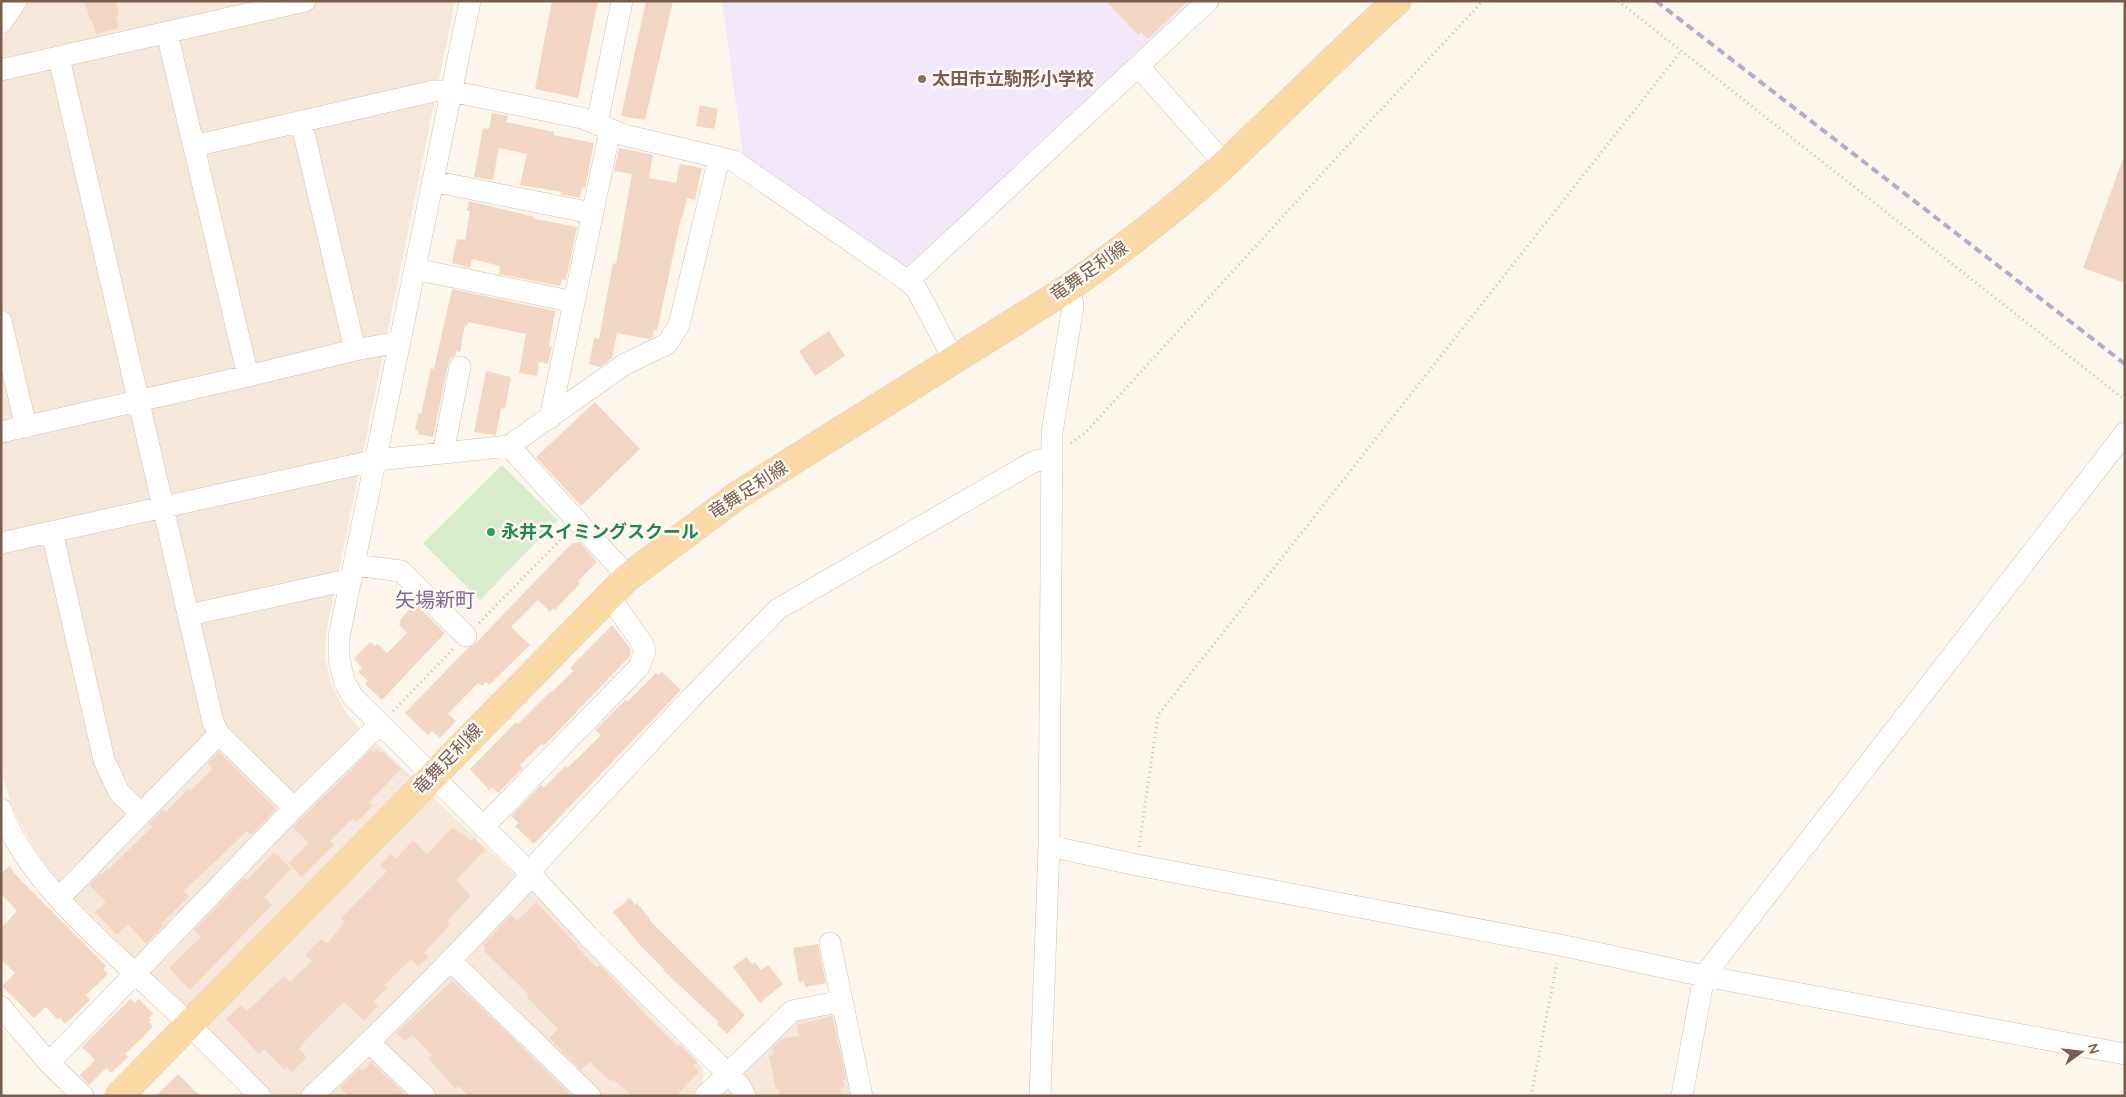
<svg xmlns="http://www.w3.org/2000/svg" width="2126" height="1097" viewBox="0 0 2126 1097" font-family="Quicksand,'Noto Sans JP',sans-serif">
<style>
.residential{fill:#f5e8da}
.education{fill:#f3e8fa}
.green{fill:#d8ecc9}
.building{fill:#f3d5c3}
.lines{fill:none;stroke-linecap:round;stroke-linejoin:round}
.minor-casing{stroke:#d1beb0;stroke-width:22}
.major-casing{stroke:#dad1cd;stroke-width:29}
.path{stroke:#d9b8a5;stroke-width:3;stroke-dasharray:1 4;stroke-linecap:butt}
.minor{stroke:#fff;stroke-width:21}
.major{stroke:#fbd9a5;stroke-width:28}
.rail{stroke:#b9a8c9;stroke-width:4;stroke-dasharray:8 5;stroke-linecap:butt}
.education-dot{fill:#8d6e63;stroke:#fffaf3;stroke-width:2}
.leisure-dot{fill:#2e9e5b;stroke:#fffaf3;stroke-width:2}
.labels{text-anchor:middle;stroke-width:5;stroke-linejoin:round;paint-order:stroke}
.education-label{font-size:18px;font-weight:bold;fill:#785e54;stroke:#fffaf3;text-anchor:start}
.street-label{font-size:18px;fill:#7a5c4d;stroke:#fffaf3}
.leisure-label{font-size:18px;font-weight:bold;fill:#27864d;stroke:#fffaf3;text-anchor:start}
.quarter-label{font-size:20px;fill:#846695;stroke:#fffaf3}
</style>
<rect width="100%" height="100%" fill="#fdf6ec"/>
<path class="residential" d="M27 1H455L326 634 325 657 331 683 344 710 356 724 512 872 703 1068V1082L690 1096H275L79 903 54 877 35 849 12 808 1 766V41Z
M826 1010 839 1019 854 1096H718L787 1024Z"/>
<path class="education" d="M722 1H1195L917 263 901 267 743 156Z"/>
<path class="green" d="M502 465 558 520 480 600 423 543Z"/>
<path class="building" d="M85 1H116L119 15 116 16 119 28 96 34 92 21H90Z
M552 1H598L578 98 535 89Z
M646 1H673L645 120 621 116Z
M1106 1H1188L1148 39 1141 32 1138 35Z
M700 105 718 109 714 129 696 126Z
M492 113 508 116 506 122 554 132 553 135 594 143 585 189 582 188 580 198 561 194 562 192 520 185 527 154 499 148 493 180 474 177 483 128 489 129Z
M619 148 653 155 649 178 676 183 680 164 702 168 695 200 687 198 682 219 681 218 657 331 654 330 653 337 649 339 617 333 612 358 600 367 589 364 594 338 599 339 613 263 616 264 632 174 614 171Z
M2123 159H2125V283L2083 268Z
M469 201 535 217V219L577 227 566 280 562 279 560 286 499 274 500 266 472 259 470 268 452 263 457 239 465 240 470 211H467Z
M452 289 555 311 549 346 552 347 548 364 539 362 537 376 519 373 526 334 468 322 467 326 465 325 460 352 456 351V355L450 359 448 365 433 437 418 434V431L415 430 419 413 421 414 431 368 434 369Z
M829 331 845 356 815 376 799 351Z
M486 371 511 377 505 409 501 408 496 435 474 432Z
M595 402 640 449 581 506 536 457Z
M580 542 597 562 578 581 580 583 555 610 553 608 550 612 538 600 511 627 530 645 489 685 486 682 482 686 478 683 448 714 456 721 440 738 432 731 428 735 405 713 468 648 475 644 572 543Z
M415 603 445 633 382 700 365 684 368 681 358 672 362 668 354 659 370 642 375 646 378 644 387 653 407 633 399 625 401 622 399 621Z
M612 625 631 649 630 656 544 746 542 744 520 765 523 768 498 793 492 787 489 790 470 769 516 722 518 724 551 691 552 692 573 671 570 668Z
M662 672 681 690 534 844 515 826 519 823 511 816 541 785 544 788 565 766 567 768 585 751 601 735 595 730 625 700 627 702 656 673 658 675Z
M377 749 381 753 383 752 401 769 369 802 373 805 357 822 353 819 350 821 330 841 334 845 302 877 288 863 309 843 293 827 371 750 374 753Z
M219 752 276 809 251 835 247 831 184 891 189 896 161 924 163 926 146 944 128 924 117 935 95 912 106 902 89 885 101 873 102 874 107 869 108 870 152 827 149 824 163 809 166 812 188 789 190 791 212 769 208 763Z
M453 827 459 833 461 832 471 841 474 838 485 850 456 880 471 896 447 921 450 925 424 953 429 957 418 967 411 959 384 986 387 988 373 1002 378 1006 364 1021 344 1002 305 1041 299 1049 307 1057 292 1072 287 1067 284 1069 264 1049 259 1054 226 1019 241 1005 247 1011 284 976 290 982 312 961 305 955 321 939 327 944 345 922 341 918 387 871 380 865 391 854 396 859 413 840 427 854Z
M274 852 291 869 264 897 272 905 190 990 169 968 201 937 194 930 244 878 247 880Z
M10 866 15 874 106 966 103 969 108 974 86 995 90 1000 65 1024 60 1018 58 1020 46 1007 34 1018 2 986 15 973 1 959V928L17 911 1 894V873Z
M630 898 635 905 637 903 650 919 649 920 745 1015 727 1034 717 1024 719 1022 663 970 664 969 640 945 613 912Z
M536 902 578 946 577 947 597 968 600 965 648 1017 677 1046 680 1044 698 1062 693 1066 699 1072 676 1096H633L612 1079 610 1081 590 1062 581 1070 549 1038 558 1029 526 996 528 994 484 951 486 948 483 945 511 915 517 921Z
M818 944 826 983 805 987 804 981 799 982 793 948Z
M746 957 752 964 755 962 761 970 768 965 783 984 760 1003 733 967Z
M452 981 468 997 469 996 572 1096H469L459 1086 455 1089 428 1058 432 1055 412 1035 405 1041 396 1033Z
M130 999 135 1003 139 999 153 1014 149 1018 151 1020 149 1022 153 1027 125 1054 128 1057 111 1073 106 1068 89 1085 80 1075 95 1060 82 1047Z
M832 1016 846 1079 843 1080 845 1087 840 1088 842 1096H780L778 1088 776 1089 769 1056 774 1054 772 1048 781 1039 799 1036 797 1025Z
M371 1062 376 1067 407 1096H349L340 1087 360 1068 362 1071Z
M178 1074 200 1096H156Z"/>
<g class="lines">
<g class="minor-casing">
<path id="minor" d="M470 1 339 637V658L344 681 353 697 529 872 589 937 727 1073 740 1086 745 1096
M1 23 16 1
M167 33 248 376
M59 58 213 722 219 734 294 808
M1139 67 1225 164
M1 70 305 1
M301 121 355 350
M597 124 622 1
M194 146 434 91H450L582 118 624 135 734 161 908 281 917 290 954 360
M432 181 592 213
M415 269 574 302
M908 281 1208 1
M1 321 26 427
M550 418 610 130
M1 432 248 376 355 350 399 342
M509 446 628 577
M443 453 460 367
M52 532 104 760 119 792 140 813
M1 543 377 460 509 446 625 364 667 344 679 325 719 158
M355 565 401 571 466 636
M189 615 352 579
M1 809C25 878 102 942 154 991 191 1025 225 1061 260 1096
M483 827 639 667 645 651 642 643 609 596
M1049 846 1137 865 1560 945 1704 976 2125 1054
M529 872 691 698 778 609 1033 462 1052 457
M59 898 219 734
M830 943 862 1096
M451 961 590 1096
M1 1007 49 1063 83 1096
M370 1043 425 1096
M49 1063 294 808 379 725
M312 1096C389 1025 460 951 531 876
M705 1096 792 1011 842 1001
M1040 1096 1049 846 1052 432 1073 307 1070 287
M1682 1096 1704 976 2125 433"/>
</g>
<g class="major-casing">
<path id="major" d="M119 1096 628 577 738 495 1070 287C1124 248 1178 207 1227 162 1284 109 1338 53 1397 1"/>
</g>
<path class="path" d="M1618 1 2125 400
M1071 443 1086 432 1360 132 1483 1
M479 623 565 535
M393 711 453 649
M1139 847 1158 715 1682 50
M1531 1096 1557 963"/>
<use href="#minor" class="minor"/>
<use href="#major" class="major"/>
<path class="rail" d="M1656 1 2125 364"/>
</g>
<circle class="education-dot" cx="922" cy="79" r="5"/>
<circle class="leisure-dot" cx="491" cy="532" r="5"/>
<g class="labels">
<g class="education-label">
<text x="932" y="85">太田市立駒形小学校</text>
</g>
<g class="street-label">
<text transform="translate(1089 271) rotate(-35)" y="6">竜舞足利線</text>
<text transform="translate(748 490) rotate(-33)" y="6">竜舞足利線</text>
<text transform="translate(448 759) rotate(-46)" y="6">竜舞足利線</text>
</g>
<g class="leisure-label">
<text x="501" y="538">永井スイミングスクール</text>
</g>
<g class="quarter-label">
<text x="435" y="607">矢場新町</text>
</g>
</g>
<rect width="2126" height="1097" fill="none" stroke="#7a5c4d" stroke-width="5"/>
<g transform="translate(2081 1052) rotate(75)" stroke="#fffaf3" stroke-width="4" paint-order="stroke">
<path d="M0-4L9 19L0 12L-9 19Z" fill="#7a5c4d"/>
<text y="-8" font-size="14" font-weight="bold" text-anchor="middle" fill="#7a5c4d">N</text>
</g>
</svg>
